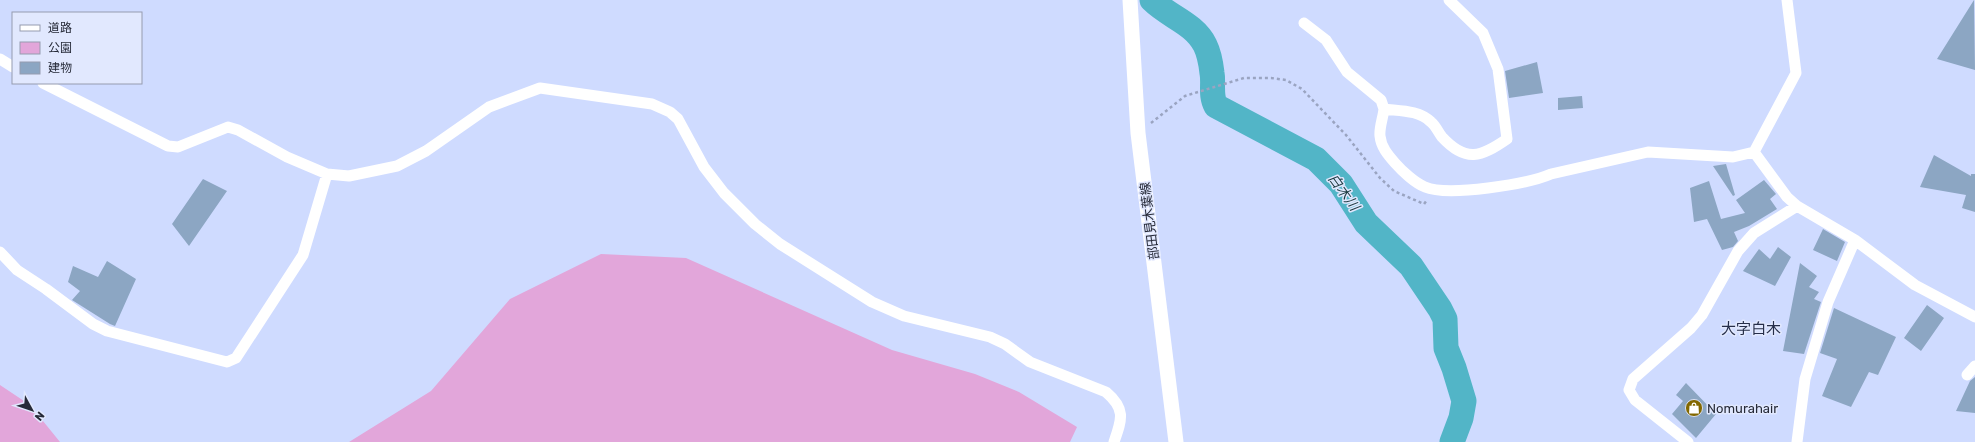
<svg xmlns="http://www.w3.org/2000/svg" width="1975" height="442" viewBox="0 0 1975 442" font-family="Rubik,'Noto Sans JP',sans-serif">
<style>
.green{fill:#e2a6da}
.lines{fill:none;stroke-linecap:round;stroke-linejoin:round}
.river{stroke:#52b5c7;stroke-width:25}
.building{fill:#8ca6c3}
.path{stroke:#9aa4c1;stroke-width:2.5;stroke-dasharray:3 3;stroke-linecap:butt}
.street{stroke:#fff;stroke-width:11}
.secondary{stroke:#fff;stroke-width:15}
.labels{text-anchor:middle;stroke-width:3;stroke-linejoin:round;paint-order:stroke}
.street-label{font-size:13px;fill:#262a38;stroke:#e1e8fe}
.poi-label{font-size:13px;fill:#262a38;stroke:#e1e8fe;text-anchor:start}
.water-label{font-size:14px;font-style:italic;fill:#1d3c42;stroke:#e1e8fe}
.quarter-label{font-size:15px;fill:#262e49;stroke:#e1e8fe}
</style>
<rect width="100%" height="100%" fill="#cfdbff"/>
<path class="green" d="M601 254 686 258 892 350 975 374 1019 392 1077 427 1070 442H349L431 391 510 299Z
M0 385 30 405 60 442H0Z"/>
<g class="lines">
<path class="river" d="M1152 0C1169 17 1194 23 1205 45 1209 53 1211 64 1212 73 1214 83 1210 96 1216 106L1316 159 1341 184 1366 223 1411 266 1440 309 1445 319 1446 348 1454 368 1464 401 1461 418 1452 442"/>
</g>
<path class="building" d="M1974 0 1975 70 1937 59Z
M1537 62 1543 93 1509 98 1505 71Z
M1582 96 1583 108 1558 110V98Z
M1934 155 1971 176V174H1975V212L1962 208 1966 195 1920 187Z
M1726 164 1735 195 1733 196 1713 166Z
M203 179 227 191 189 246 172 224Z
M1764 180 1776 194 1770 199 1777 209 1749 226 1734 232 1738 241 1733 247 1722 250 1707 219 1694 222 1690 188 1709 181 1721 219 1745 213 1736 200Z
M1823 229 1845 242 1837 261 1813 250Z
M1778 247 1791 257 1775 286 1743 271 1759 249 1770 259Z
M107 261 136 279 115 326 110 324 72 300 80 291 68 282 73 266 98 277Z
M1800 263 1817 276 1809 287 1819 292 1814 299 1821 302 1804 354 1783 351Z
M1927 305 1944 318 1921 351 1904 338Z
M1834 308 1896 337 1878 375 1869 372 1851 407 1822 396 1837 359 1820 353Z
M1975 377V413L1956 411 1970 381Z
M1686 383 1716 414 1696 438 1672 414 1683 401 1676 395Z"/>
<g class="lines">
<path class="path" d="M1151 123 1185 96 1244 78H1271L1286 80 1302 89 1322 110 1346 135 1380 178 1394 191 1424 204 1427 200"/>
<path class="street" d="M1449 0 1483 33 1498 69 1507 139C1481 157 1466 163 1442 137 1438 132 1436 126 1431 122 1419 110 1400 111 1384 109 1383 118 1379 128 1380 136 1381 147 1388 155 1395 163 1402 171 1415 183 1425 187 1448 197 1528 184 1551 174L1648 152 1733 157 1754 152 1796 73 1787 0
M1304 23 1326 40 1347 72 1381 100 1384 109
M0 59 13 67
M43 83 168 146 178 147 228 127 238 130 287 157 327 174 349 176 397 166 426 151 489 107 540 88 652 104 670 112 678 119 704 167 724 193 755 224 780 244 872 302 904 316 990 337 1005 344 1030 362 1106 392C1126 409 1122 419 1114 442
M1754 152 1787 197 1797 206 1855 240 1915 285 1975 317
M0 252 17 270 46 289 93 324 107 331 227 362 236 358 303 255 327 174
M1967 375 1975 366
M1688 442 1635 400 1629 390 1633 379 1691 328 1702 315 1738 251 1754 233 1797 206
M1797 442 1805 379 1828 302 1855 240"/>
<path class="secondary" d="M1130 0 1138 133 1176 442"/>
</g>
<defs>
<g id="shop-disc" transform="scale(0.9)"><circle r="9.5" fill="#836800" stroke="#e1e8fe"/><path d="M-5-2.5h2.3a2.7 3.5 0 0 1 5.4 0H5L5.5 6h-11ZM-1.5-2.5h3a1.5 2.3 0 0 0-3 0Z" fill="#fff"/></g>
</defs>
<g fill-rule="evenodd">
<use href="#shop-disc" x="1694" y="408"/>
</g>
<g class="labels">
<g class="street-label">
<text transform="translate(1149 221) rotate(-97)" y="5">部田見木葉線</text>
</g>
<g class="poi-label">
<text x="1707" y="413">Nomurahair</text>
</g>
<g class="water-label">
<text transform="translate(1344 192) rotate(54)" y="5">白木川</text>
</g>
<g class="quarter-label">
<text x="1751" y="334">大字白木</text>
</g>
</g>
<rect x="12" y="12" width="130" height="72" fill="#e1e8fe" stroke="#969caf"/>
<rect x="20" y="25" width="20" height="6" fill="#ffffff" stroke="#969caf"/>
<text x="48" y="32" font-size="12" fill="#262a38">道路</text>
<rect x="20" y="42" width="20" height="12" fill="#e2a6da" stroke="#969caf"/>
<text x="48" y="52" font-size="12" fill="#262a38">公園</text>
<rect x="20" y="62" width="20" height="12" fill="#8ca6c3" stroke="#969caf"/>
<text x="48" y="72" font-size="12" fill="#262a38">建物</text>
<g transform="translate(32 410) rotate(130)" stroke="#e1e8fe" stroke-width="3" paint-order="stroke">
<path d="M0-3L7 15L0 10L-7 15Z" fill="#262a38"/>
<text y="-6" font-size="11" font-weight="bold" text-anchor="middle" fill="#262a38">N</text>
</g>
</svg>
